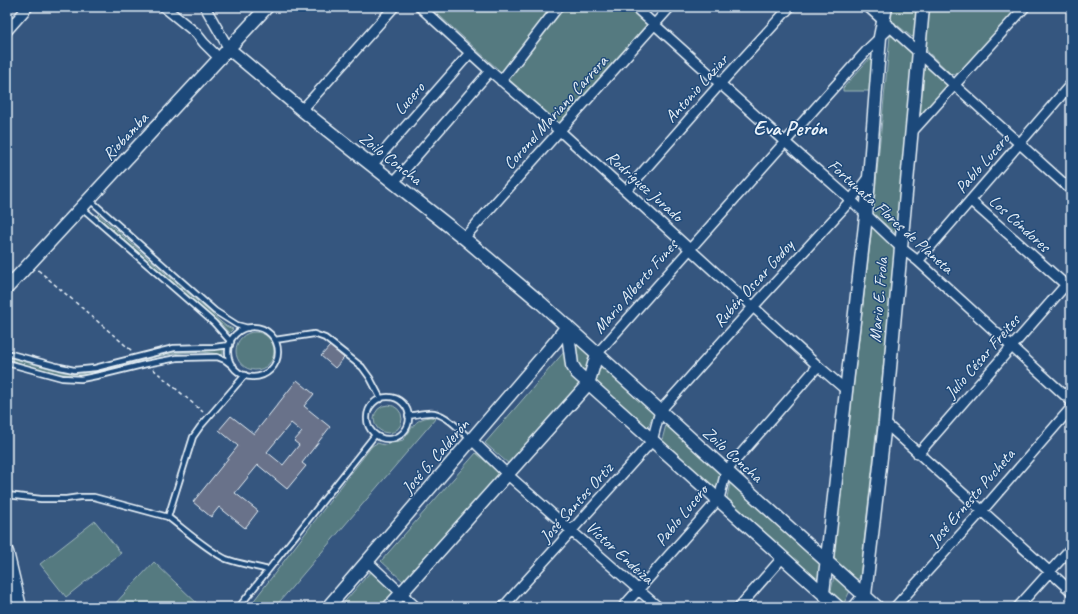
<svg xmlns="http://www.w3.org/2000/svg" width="1078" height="614" viewBox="0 0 1078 614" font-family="Caveat,sans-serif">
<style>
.green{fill:#557a80;stroke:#9eb6bc}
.building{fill:#69728a;stroke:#e8f1f8;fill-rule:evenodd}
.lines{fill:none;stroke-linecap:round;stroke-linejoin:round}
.service-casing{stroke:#e8f1f8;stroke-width:8}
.minor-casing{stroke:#e8f1f8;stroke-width:12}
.tertiary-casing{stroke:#e8f1f8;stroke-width:15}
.path{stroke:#e8f1f8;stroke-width:1.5;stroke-dasharray:4 3;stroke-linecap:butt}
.service{stroke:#1f4a7a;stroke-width:4.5}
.minor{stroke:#1f4a7a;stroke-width:9}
.tertiary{stroke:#1f4a7a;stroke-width:12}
.labels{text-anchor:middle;stroke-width:3;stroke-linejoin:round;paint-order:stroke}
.street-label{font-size:17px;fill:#e8f1f8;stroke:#1f4a7a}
.district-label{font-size:21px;font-weight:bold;fill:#e8f1f8;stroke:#1f4a7a}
</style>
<rect width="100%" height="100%" fill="#35567f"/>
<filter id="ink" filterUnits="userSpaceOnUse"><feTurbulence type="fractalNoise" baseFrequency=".025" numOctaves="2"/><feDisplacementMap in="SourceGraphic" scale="8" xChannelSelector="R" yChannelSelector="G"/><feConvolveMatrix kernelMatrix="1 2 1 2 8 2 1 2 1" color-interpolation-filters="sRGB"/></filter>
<g filter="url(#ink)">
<path class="green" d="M430 7H629L647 24 558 124Z
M893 7H918L916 33 912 37 891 20Z
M929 7H1019L959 73 952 75 928 52 925 47Z
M890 36H894L913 53 896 234 873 213Z
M876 57 873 91H843V88L870 58Z
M927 66 948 86 921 116 919 114 923 68Z
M98 214 221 322 226 326 233 329 229 333 222 325 97 216Z
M872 226 895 248 880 399 860 577 855 581 836 565 834 554Z
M236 351a19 19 0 1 1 38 0a19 19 0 1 1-38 0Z
M575 342 591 357 586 373C574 363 575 356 575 342Z
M223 349V355C190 347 153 357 121 366 108 370 95 375 82 375 59 377 29 365 7 359V357L63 372 80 374 98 371 135 360 170 353 206 351Z
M564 352 567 370 581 383 510 465 485 443Z
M599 364 654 413 648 427 593 382Z
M374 419a14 14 0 1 1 28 0a14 14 0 1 1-28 0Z
M430 417 436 418 275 607H249L372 446 377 443 385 445 403 440C413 429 413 419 430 417Z
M666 425 721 474 716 489 662 440Z
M476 453 500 474 404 582 381 561Z
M730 483 821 565 819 581 727 498Z
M95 521 121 553 66 597 40 564Z
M154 562 201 607H112Z
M372 570 396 592 382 607H340Z
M834 576 850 591 844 603 831 591Z"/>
<path class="building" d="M330 346 344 358 335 368 321 356Z
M297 380 314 394 304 406 330 427 302 463 306 466 287 489 258 465 235 493 258 511 245 528 219 507 211 517 193 502 238 446 219 430 231 416 254 434ZM291 423 302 432 294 441 299 445 283 465 267 452Z"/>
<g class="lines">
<g class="service-casing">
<path id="service" d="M90 200 215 311 237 325 248 328
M82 208 214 323 231 342
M228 352a25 25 0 1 1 50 0a25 25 0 1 1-50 0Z
M275 340 314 334 325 338 362 367 370 378 381 399
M7 353 60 367 74 370 95 368 174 348 214 347 230 345
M7 363 62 378 81 379 101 375 146 364 177 358 217 357 225 360 234 367
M245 375 200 427 193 437 168 517C185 530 207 550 226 559 240 564 254 566 268 570
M367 418a21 21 0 1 1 42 0a21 21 0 1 1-42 0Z
M408 416C416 415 426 412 434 413 448 416 460 430 470 439
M7 495 41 499H66L80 497H94L168 517
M239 607 375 435"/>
</g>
<g class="minor-casing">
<path id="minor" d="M164 7 196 33 204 43 220 59
M205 7 229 49
M420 7 490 71 560 131 626 191 818 366 846 390
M635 7 785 142 851 200 900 247 918 261 1071 401
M868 7 1071 190
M7 31 28 7
M501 81 558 7
M302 110 394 7
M912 132 1025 7
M372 165 470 53
M394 182 490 71
M626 191 720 84 790 7
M971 201 1066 285
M464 238 670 7
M918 261 1071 84
M597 354 785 142 870 47 891 27
M885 423 1071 591
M472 440 508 475 658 607
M918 454 1071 279
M367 561 416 607
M503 607 652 441 660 411 753 307 851 200 869 176
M623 607 719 499 726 471 818 366
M739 607 783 557
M895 607 982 511 1071 408
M1018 607 1071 548"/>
</g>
<g class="tertiary-casing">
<path id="tertiary" d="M229 49 302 110 464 238 541 303 877 607
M7 288 267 7
M567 326 572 365 577 373 838 607
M7 552 20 607
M823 593 866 216 880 37 886 7
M328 607 556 341 567 326
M389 607 588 384 597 354
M855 607 865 595 885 423 923 7"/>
</g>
<path class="path" d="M38 270 132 351
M153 369 203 412"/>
<use href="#service" class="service"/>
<use href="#minor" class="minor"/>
<use href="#tertiary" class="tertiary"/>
</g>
</g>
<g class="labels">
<g class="street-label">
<text transform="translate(696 88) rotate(-48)" y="6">Antonio Laziar</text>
<text transform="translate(409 98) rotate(-49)" y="6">Lucero</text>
<text transform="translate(555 112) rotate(-48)" y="6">Coronel Mariano Carrera</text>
<text transform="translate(125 136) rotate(-47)" y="6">Riobamba</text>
<text transform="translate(391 158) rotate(38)" y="6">Zoilo Concha</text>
<text transform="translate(982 163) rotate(-49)" y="6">Pablo Lucero</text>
<text transform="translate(645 186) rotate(42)" y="6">Rodríguez Jurado</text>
<text transform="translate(891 216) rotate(42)" y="6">Fortunata Flores de Planeta</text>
<text transform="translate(1020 223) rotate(42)" y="6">Los Cóndores</text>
<text transform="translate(753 283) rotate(-48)" y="6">Rubén Oscar Godoy</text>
<text transform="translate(635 286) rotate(-49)" y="6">Mario Alberto Funes</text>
<text transform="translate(878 300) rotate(-85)" y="6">Mario E. Frola</text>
<text transform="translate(982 356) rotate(-49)" y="6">Julio César Freites</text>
<text transform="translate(733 454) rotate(42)" y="6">Zoilo Concha</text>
<text transform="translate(435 456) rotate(-49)" y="6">José G. Calderón</text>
<text transform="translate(971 497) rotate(-49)" y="6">José Ernesto Pucheta</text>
<text transform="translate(576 502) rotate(-48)" y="6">José Santos Ortiz</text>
<text transform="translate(681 515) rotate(-51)" y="6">Pablo Lucero</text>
<text transform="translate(620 552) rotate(42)" y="6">Víctor Endeiza</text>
</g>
<g class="district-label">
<text x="790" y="135">Eva Perón</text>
</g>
</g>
<rect width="1078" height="614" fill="none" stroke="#1f4a7a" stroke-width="24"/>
<rect x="12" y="12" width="1054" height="590" fill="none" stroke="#e8f1f8" stroke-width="1.5" filter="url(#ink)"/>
</svg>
